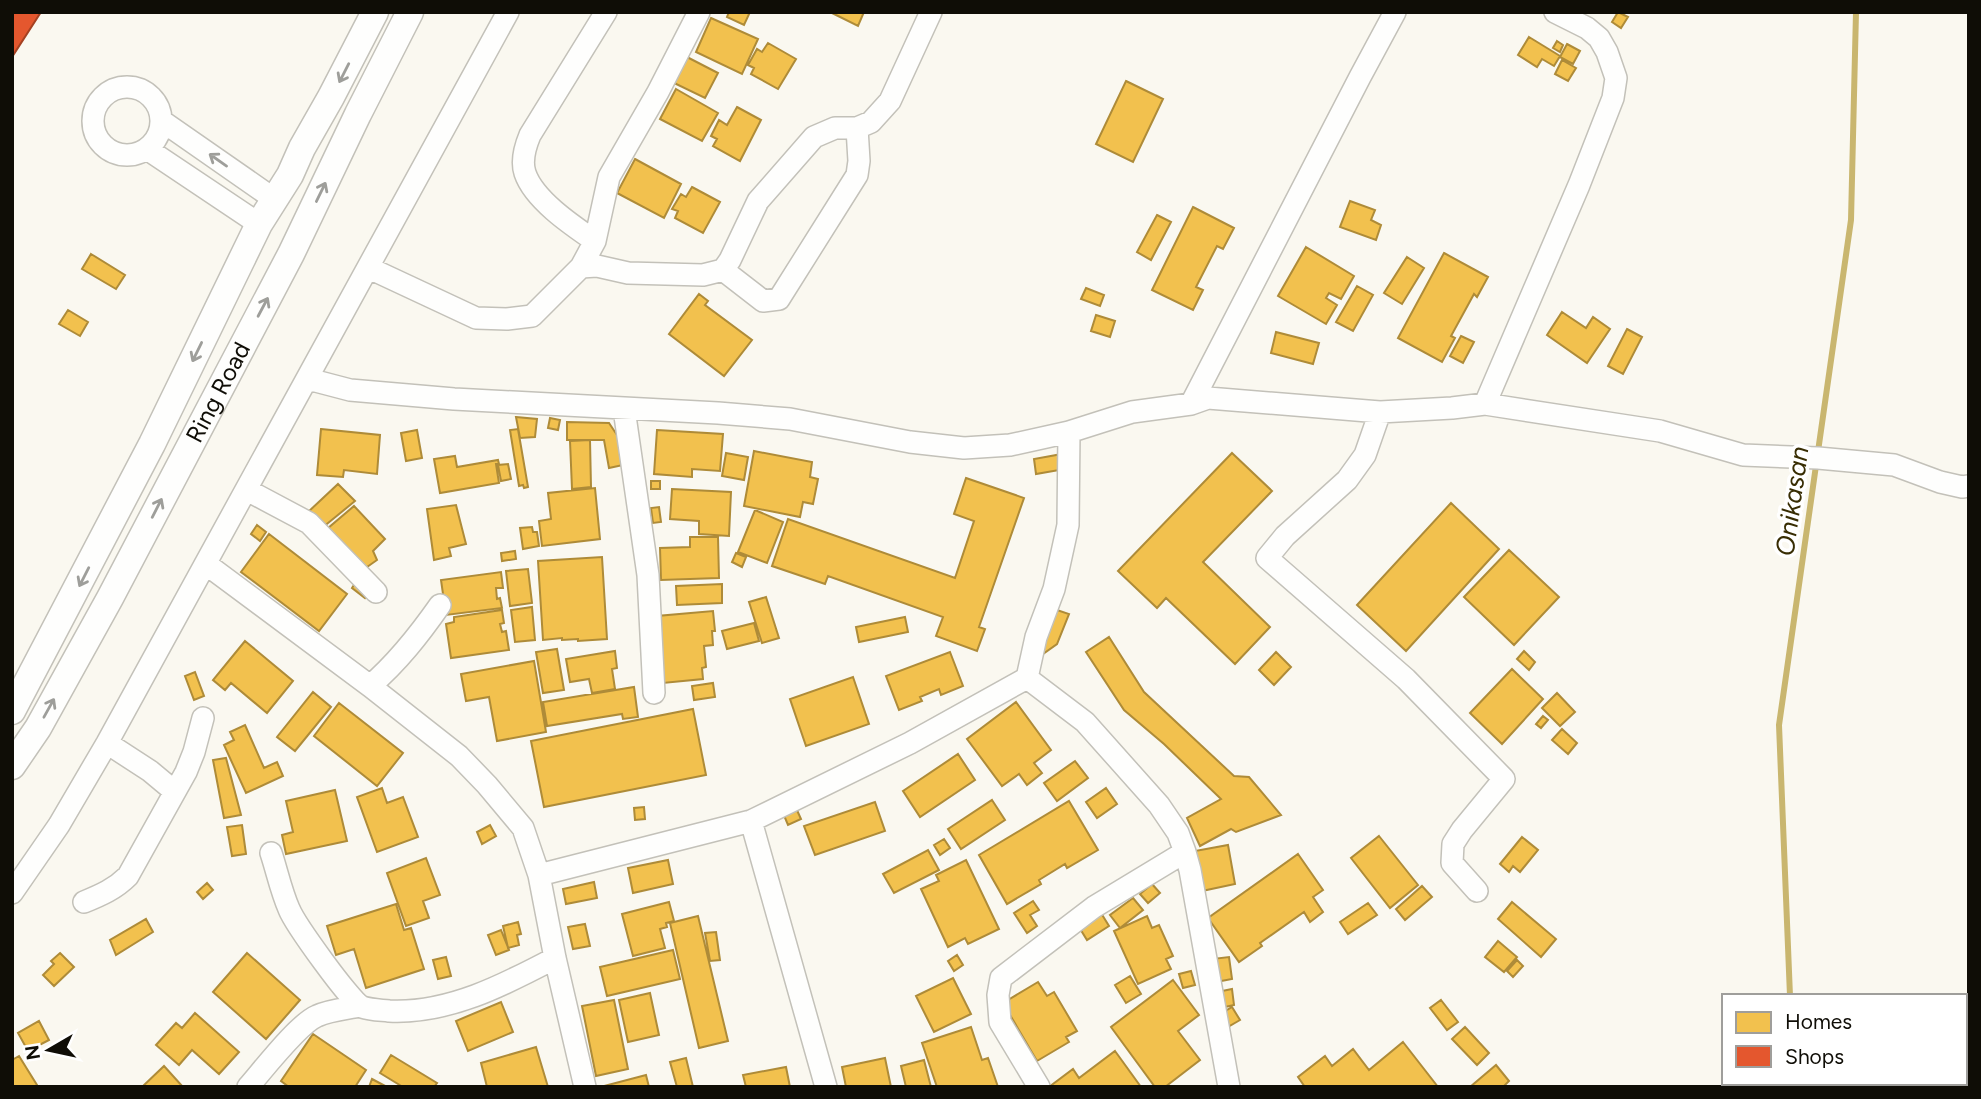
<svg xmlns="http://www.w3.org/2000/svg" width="1981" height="1099" viewBox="0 0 1981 1099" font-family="Figtree,sans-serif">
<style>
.homes{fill:#f2c14e;stroke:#ae8b38;stroke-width:2}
.shops{fill:#e4572e;stroke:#a44122;stroke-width:2}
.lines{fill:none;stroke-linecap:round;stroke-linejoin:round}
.stream{stroke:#c9b66f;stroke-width:6}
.minor-casing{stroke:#c3c1b9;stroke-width:24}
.major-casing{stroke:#c3c1b9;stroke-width:29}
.minor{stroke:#fefefd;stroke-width:21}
.major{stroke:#fefefd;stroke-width:26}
.oneway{stroke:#9e9e9a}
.labels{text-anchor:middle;stroke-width:7;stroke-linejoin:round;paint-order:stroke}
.street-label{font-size:24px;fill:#0f0d06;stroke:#fff}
.water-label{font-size:26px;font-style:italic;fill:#382d03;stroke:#fff}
</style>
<rect width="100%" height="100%" fill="#faf8f0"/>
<path class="homes" d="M729 12H750L744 25 727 17Z
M830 12H864L858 26Z
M1618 12 1628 17 1621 28 1612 22Z
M711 18 758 39 742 74 696 52Z
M1529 37 1560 56 1554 66 1542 59 1537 67 1518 55Z
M1557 41 1563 45 1560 52 1553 48Z
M768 43 796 59 778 89 751 74 754 68 748 65 757 49 762 52Z
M1567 44 1580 51 1573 64 1560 57Z
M685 56 718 73 705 98 672 82Z
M1562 60 1576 68 1568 81 1555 74Z
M1126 81 1163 99 1133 162 1096 144Z
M676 89 718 113 702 141 660 119Z
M737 107 761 120 740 161 713 146 717 139 711 136 719 120 727 125Z
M635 159 681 184 664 218 617 193Z
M692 187 720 202 703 233 675 218 678 211 672 209 681 194 686 197Z
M1350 201 1375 210 1371 220 1381 225 1376 240 1340 227Z
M1193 207 1234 228 1223 249 1217 246 1196 287 1203 290 1193 310 1152 290Z
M1157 215 1171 222 1151 260 1137 252Z
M1306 247 1354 276 1341 299 1329 293 1326 298 1337 305 1326 324 1278 296Z
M1444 253 1488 277 1477 297 1474 294 1451 336 1455 338 1442 362 1398 338Z
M91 254 125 275 116 289 82 269Z
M1407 257 1424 268 1402 304 1384 293Z
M1357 286 1373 295 1353 331 1336 322Z
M1086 288 1104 295 1100 306 1081 299Z
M699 294 708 301 705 305 752 340 724 376 669 334Z
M68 310 88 322 80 336 59 324Z
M1562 312 1586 328 1593 317 1610 329 1587 363 1547 335Z
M1096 315 1115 321 1110 337 1091 331Z
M1627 329 1642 337 1623 374 1608 366Z
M1276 332 1319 343 1313 364 1271 353Z
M1461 336 1474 342 1463 363 1450 356Z
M516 417 537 419 535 437 520 438Z
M550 418 560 420 558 430 548 428Z
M567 422 609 423 621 441 623 465 609 468 604 440H567Z
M321 429 380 435 377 474 344 470 343 477 317 475Z
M518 429 528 487 524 488 523 485 519 486 510 430Z
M417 430 422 458 406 461 401 433Z
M657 430 723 434 720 471 692 469V477L654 474Z
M590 440 591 487 572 489 570 441Z
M754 451 812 462 810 477 818 479 813 504 803 502 800 517 744 506Z
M726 453 748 457 744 480 722 476Z
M1232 453 1272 491 1203 562 1270 627 1235 664 1166 598 1157 608 1118 571Z
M1062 454 1065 469 1036 474 1034 459Z
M455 456 457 467 498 460 499 464H496L499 483 440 493 434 459Z
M508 464 511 479 501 481 498 465Z
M966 478 1024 498 979 627 985 629 977 651 936 636 943 617 828 576 825 584 772 566 788 519 955 578 974 521 954 514Z
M651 481H660V489H651Z
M338 484 355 501 322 528 307 513Z
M595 488 600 539 542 546 539 521 551 519 548 493Z
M672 489 731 492 729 536 699 534V521L670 519Z
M1451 503 1499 549 1406 651 1357 605Z
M456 505 466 544 449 548 451 556 434 560 427 509Z
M354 506 385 539 373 551 377 560 360 572 327 529Z
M659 507 661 522 653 523 651 508Z
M755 510 783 522 767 563 738 552Z
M257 525 266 532 260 541 251 534Z
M532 527 533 532H537L539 546 523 549 520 528Z
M269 534 347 594 319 631 241 572Z
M690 537H718L719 578 661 580 660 548 690 547Z
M1509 550 1559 597 1514 645 1464 597Z
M515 551 516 559 502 561 501 553Z
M736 553 746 557 742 567 732 562Z
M602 557 607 639 578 641V639L562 640V638L543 640 538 561Z
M528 569 532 603 510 606 506 571Z
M501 572 503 588H496L497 599 500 598 502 608 446 615 441 580Z
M356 582 370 592 365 598 352 588Z
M722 584V603L677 605 676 586Z
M766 597 779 638 762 643 749 602Z
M532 607 535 640 515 642 511 610Z
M1051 608 1069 614 1057 644 1043 654Z
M502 610 504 623 500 624 502 632 506 631 509 650 451 658 446 624 454 622V617Z
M713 611 715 631H712L713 645 704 646 706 667 702 668 703 679 663 683 657 616Z
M905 617 908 632 859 642 856 627Z
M754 623 759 641 727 649 722 631Z
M1109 637 1144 692 1234 776 1249 777 1281 815 1236 832 1231 829 1200 846 1187 818 1221 799 1164 744 1124 710 1086 652Z
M245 641 293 681 267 713 231 683 225 690 213 680Z
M557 649 564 690 543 693 536 652Z
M615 651 617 668 612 669 615 689 592 693 589 679 570 682 566 659Z
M1524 651 1535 662 1529 670 1517 659Z
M950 652 963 686 941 695 939 689 920 697 922 701 899 710 886 676Z
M1276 652 1291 667 1274 685 1259 670Z
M534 661 546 732 497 741 489 697 466 701 461 674Z
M1512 669 1543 699 1502 744 1470 713Z
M195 672 204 696 194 700 185 676Z
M853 677 869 724 806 746 790 699Z
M713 683 715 697 694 700 692 686Z
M634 687 638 717 623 719 622 714 547 726 543 702Z
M313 692 331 707 295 751 277 737Z
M1557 693 1575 712 1560 726 1542 708Z
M1016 702 1051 750 1034 763 1042 773 1027 785 1019 774 1002 786 967 739Z
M339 703 403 753 377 786 314 736Z
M693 709 706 775 544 807 531 741Z
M1543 716 1548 720 1541 728 1536 724Z
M245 725 264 768 277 762 283 776 246 793 224 745 234 740 230 732Z
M1562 729 1577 743 1568 754 1552 740Z
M958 754 975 780 920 817 903 791Z
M226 758 241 815 224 818 213 760Z
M1075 761 1088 778 1057 801 1044 783Z
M382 788 387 803 403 797 418 837 377 852 357 797Z
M1106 788 1117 804 1097 818 1086 802Z
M335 790 347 841 286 854 282 835 293 832 286 801Z
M992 800 1005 820 961 849 948 829Z
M1069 801 1098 850 1067 868 1065 864 1039 880 1041 884 1007 904 979 855Z
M875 802 885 831 815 855 804 826Z
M644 807 645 819 635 820 634 808Z
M796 808 801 819 788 825 783 813Z
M242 825 246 854 232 856 227 827Z
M490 825 496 836 482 844 477 832Z
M1379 836 1418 885 1390 908 1351 858Z
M1522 837 1538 850 1520 872 1513 866 1509 872 1500 864Z
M944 839 950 848 940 855 934 845Z
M1228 845 1235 884 1202 891 1195 851Z
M928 850 939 870 894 893 883 874Z
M1298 854 1323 890 1313 897 1323 912 1310 922 1304 912 1260 943 1262 946 1239 962 1208 918Z
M426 858 440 895 423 901 429 918 406 926 387 873Z
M668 860 673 884 633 893 628 868Z
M966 860 999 929 968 944 965 938 948 947 921 889 939 881 936 875Z
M594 882 597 898 566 904 563 889Z
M207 883 213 890 203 899 197 892Z
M1152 884 1160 893 1148 903 1140 894Z
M1422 886 1432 897 1405 920 1396 909Z
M1133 898 1143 910 1120 928 1110 915Z
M1033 901 1039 910 1030 915 1037 926 1027 933 1014 913Z
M669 902 674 921 666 923 667 927 660 929 665 948 633 956 622 914Z
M1512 902 1556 939 1541 957 1498 919Z
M1368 903 1377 915 1348 934 1340 922Z
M396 904 404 930 411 928 424 969 366 988 354 949 336 955 327 926Z
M1101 913 1109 926 1087 940 1079 927Z
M698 916 728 1041 699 1048 670 923Z
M1147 916 1152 928 1159 925 1173 956 1166 959 1171 969 1138 984 1114 931Z
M146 919 153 932 116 955 110 940Z
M518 922 521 934 517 935 519 945 508 948 503 926Z
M585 924 590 946 573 949 568 927Z
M501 930 509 950 496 955 488 935Z
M716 932 720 960 710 961 705 933Z
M1498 941 1517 957 1504 972 1485 957Z
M673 950 680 979 607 996 600 967Z
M60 953 74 967 54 986 43 975 54 964 51 961Z
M247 953 300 1000 266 1039 213 992Z
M957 955 963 965 954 971 948 961Z
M446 957 451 976 438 979 433 960Z
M1229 957 1232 979 1216 982 1212 959Z
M1517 960 1523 966 1513 977 1507 971Z
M1191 971 1195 985 1183 988 1179 974Z
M1130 976 1141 994 1126 1003 1115 985Z
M953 978 971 1014 934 1032 916 996Z
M1173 980 1199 1015 1178 1031 1200 1060 1165 1087H1155L1111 1027Z
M1038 982 1047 996 1054 992 1077 1031 1066 1037 1069 1042 1037 1061 1003 1003Z
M1232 989 1234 1005 1225 1007 1222 991Z
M650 993 659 1035 628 1042 619 1000Z
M614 1000 628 1069 596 1076 582 1006Z
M1441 1000 1458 1022 1447 1030 1430 1008Z
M501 1002 513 1032 468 1051 456 1021Z
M1232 1007 1240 1020 1226 1028 1219 1015Z
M195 1013 239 1052 219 1074 192 1050 179 1065 156 1045 176 1023 182 1028Z
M39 1021 49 1040 28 1051 18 1033Z
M971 1027 982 1060 988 1058 998 1087H937L922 1043Z
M1465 1027 1489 1053 1477 1065 1452 1039Z
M313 1034 366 1070 355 1087H289L281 1081Z
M1403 1042 1438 1087H1305L1298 1077 1325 1056 1332 1066 1353 1049 1369 1070Z
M536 1047 548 1087H487L481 1063Z
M1115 1051 1141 1087H1049L1073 1069 1079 1078Z
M391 1055 437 1083 434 1087H403L380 1073Z
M19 1056 37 1085 34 1087H12V1060Z
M686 1058 693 1087H677L670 1062Z
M885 1058 891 1087H846L842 1067Z
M924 1060 931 1087H906L901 1066Z
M1496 1065 1509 1081 1503 1087H1470Z
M164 1066 183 1087H142Z
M786 1067 790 1087H746L743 1075Z
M646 1075 649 1087H605L604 1086Z
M372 1079 387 1087H369Z"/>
<path class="shops" d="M12 12H41L12 57Z"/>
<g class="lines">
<path class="stream" d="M1790 996 1779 725 1851 220 1856 12
M1793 1087 1794 1083"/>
<g class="minor-casing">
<path id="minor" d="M93 121a34 34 0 1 1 68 0a34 34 0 1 1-68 0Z
M162 121 274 199
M147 149 259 224
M595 241C573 226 534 200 525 173 521 161 525 147 530 135L606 12
M581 267 595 241 609 177 658 92 699 12
M369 268 476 318 507 319 532 316 581 267 597 266 628 273 703 275 723 270 730 260 758 201 814 137 835 128H857L871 122 890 101 931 12
M723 270 763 301 779 299 857 175 859 161 857 128
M308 379 350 390 454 399 718 413 790 419 910 442 964 448 1010 445 1069 432 1132 412 1191 404 1208 398 1380 412 1452 408 1485 404 1660 431 1743 455 1818 458 1894 465 1940 482 1962 487 1969 486
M1191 404 1360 77 1395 12
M1485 404 1579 185 1613 98 1616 78 1607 52 1599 38 1587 28 1555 12
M624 409 648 575 654 693
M1380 412 1365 455 1347 480 1285 536 1267 558 1406 679 1504 779 1462 830 1453 844 1452 863 1477 891
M247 490 309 523 376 592
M206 564 370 686 459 756 487 785 523 828 539 875 555 958 585 1087
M1027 678 1085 722 1159 805 1178 833 1185 852 1190 870 1229 1087
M370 686C398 662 419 635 440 605
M107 743 150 771 174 791
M751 821 826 1087
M271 853C277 871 281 891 289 909 295 924 350 1001 362 1007 371 1010 380 1010 389 1011 448 1014 504 985 555 958
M539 875 751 821 910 743 1027 678 1036 637 1054 589 1068 525 1069 432
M12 893 59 825 107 743 508 12
M84 902C101 895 115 889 128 876L186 772 194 752 203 718
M248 1087C263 1070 298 1024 317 1016 330 1010 345 1009 360 1006
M1039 1087 1000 1022 998 995 1001 978 1094 907 1185 852"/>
</g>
<g class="major-casing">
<g id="major">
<path d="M12 711 152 444 259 224 290 175 302 148 331 97 375 12"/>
<path id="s1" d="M12 766 38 728 110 598 291 254 358 114 410 12"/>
</g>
</g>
<use href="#minor" class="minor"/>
<use href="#major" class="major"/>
</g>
<defs><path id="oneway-shaft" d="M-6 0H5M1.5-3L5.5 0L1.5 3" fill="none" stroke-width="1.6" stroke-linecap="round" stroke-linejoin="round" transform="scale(1.75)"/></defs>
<g class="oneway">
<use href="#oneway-shaft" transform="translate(344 73) rotate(117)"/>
<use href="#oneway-shaft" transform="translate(218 160) rotate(-145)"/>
<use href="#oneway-shaft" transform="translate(321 192) rotate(-64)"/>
<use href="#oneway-shaft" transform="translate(263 307) rotate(-62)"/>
<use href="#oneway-shaft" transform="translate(197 352) rotate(116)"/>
<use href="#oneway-shaft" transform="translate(157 508) rotate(-63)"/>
<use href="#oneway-shaft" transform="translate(84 577) rotate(117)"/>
<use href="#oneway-shaft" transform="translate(49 708) rotate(-61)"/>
</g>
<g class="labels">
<g class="street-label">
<text dy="8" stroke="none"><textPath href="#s1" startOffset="427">Ring Road</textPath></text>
</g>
<g class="water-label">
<text transform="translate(1792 501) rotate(-82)" y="9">Onikasan</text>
</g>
</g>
<rect width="1981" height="1099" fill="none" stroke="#0f0d06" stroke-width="28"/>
<rect x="1722" y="994" width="245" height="91" fill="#ffffff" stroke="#9f9e9b" stroke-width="2"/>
<rect x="1736" y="1012" width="35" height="21" fill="#f2c14e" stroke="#9f9e9b" stroke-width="2"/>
<text x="1785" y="1029" font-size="21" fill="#0f0d06">Homes</text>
<rect x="1736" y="1046" width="35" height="21" fill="#e4572e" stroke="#9f9e9b" stroke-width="2"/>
<text x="1785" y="1064" font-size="21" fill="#0f0d06">Shops</text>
<g transform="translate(49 1050) rotate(261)" stroke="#ffffff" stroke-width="5" paint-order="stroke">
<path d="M0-5L12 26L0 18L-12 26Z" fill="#0f0d06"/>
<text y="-10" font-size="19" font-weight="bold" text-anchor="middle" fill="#0f0d06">N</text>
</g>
</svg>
